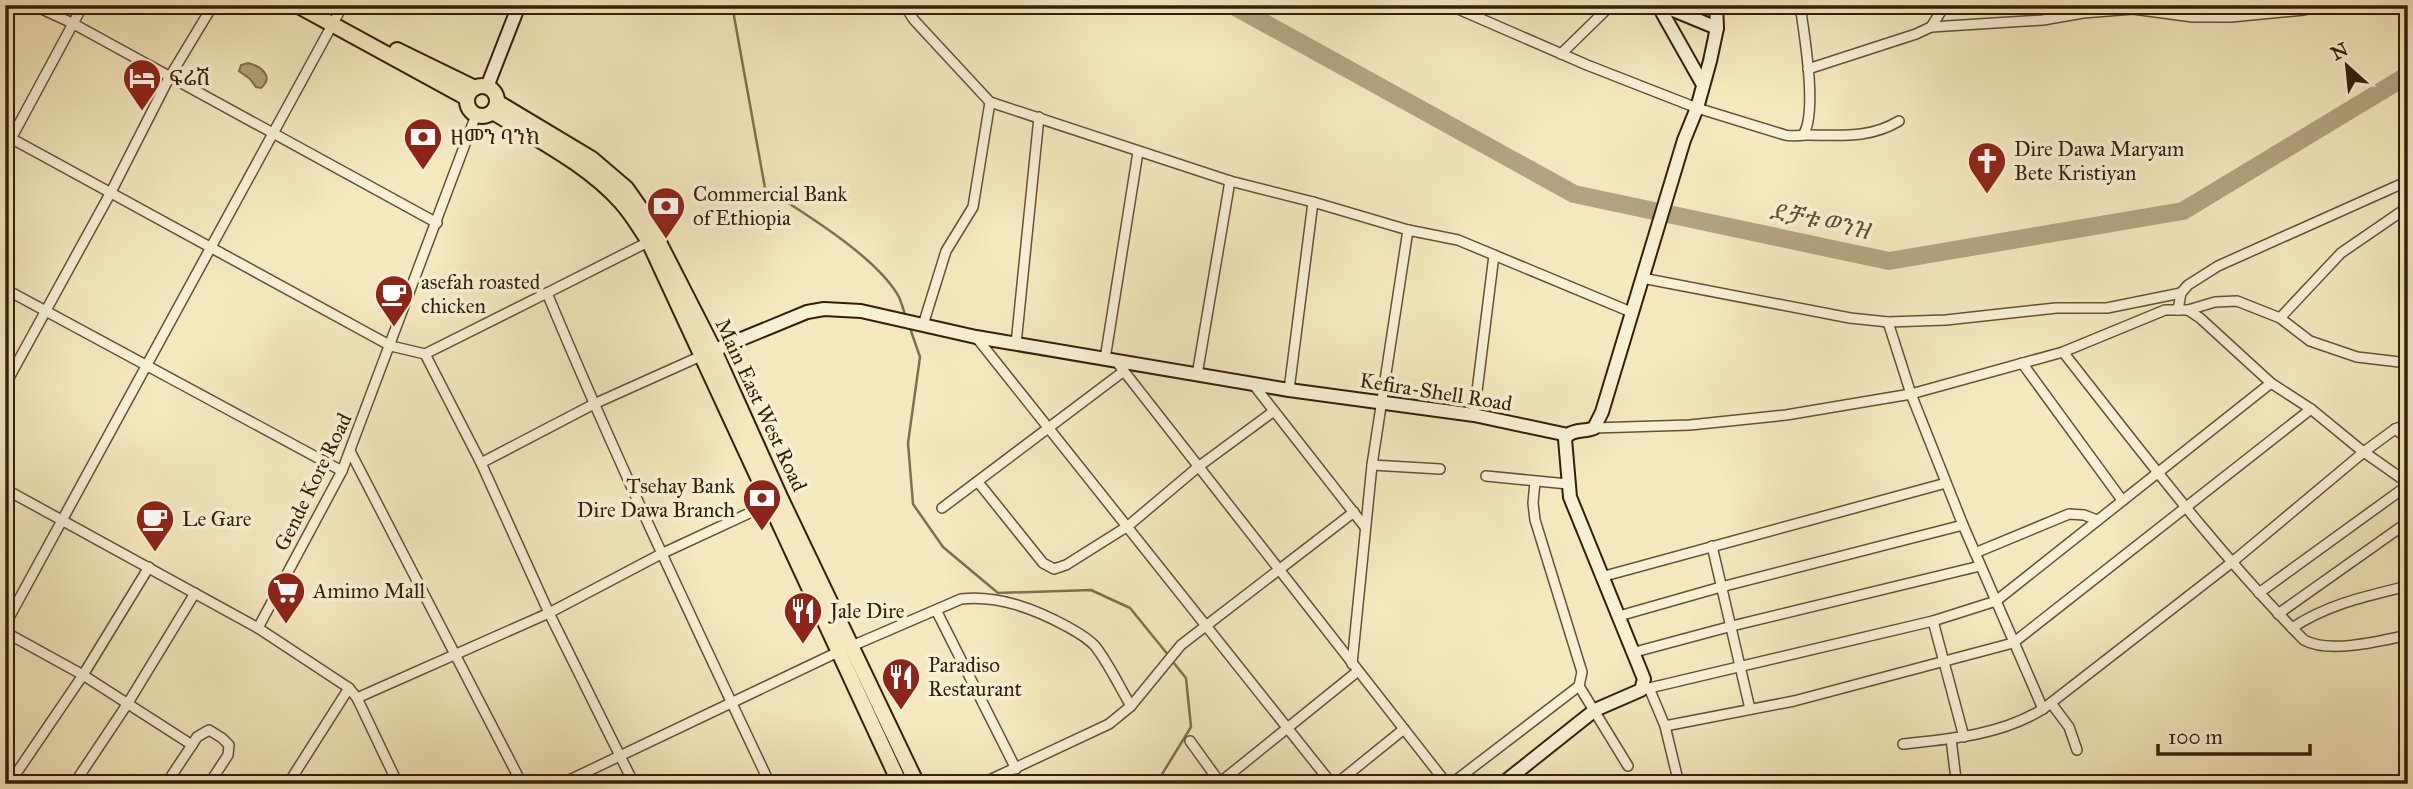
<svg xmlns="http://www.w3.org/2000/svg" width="2413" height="789" font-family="'IM FELL Great Primer','Noto Serif Ethiopic',serif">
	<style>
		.water { fill: #b3a380; stroke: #816e50; stroke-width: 2 }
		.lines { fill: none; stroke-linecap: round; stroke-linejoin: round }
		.stream { stroke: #816e50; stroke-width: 2.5 }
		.river { stroke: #b3a380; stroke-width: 18 }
		.street-casing { stroke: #665036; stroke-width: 12 }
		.secondary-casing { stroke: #361e09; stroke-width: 16 }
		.primary-casing { stroke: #361e09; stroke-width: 18 }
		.street { stroke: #f8f0d5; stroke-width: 9 }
		.secondary { stroke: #f8f0d5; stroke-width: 12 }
		.primary { stroke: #f4e8be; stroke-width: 14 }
		.labels { text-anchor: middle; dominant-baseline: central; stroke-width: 7; stroke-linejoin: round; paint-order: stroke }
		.poi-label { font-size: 21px; fill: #361e09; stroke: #f8f0d5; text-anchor: start }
		.street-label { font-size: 21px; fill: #361e09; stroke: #f8f0d5 }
		.water-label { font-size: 23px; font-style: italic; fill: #624d33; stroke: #f8f0d5 }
	</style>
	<rect width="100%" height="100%" fill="#f4e8be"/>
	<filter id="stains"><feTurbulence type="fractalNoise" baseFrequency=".00286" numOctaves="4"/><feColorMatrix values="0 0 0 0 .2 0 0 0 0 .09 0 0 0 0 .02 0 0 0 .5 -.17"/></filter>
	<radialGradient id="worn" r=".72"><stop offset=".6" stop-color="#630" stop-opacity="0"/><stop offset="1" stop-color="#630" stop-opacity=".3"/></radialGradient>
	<path class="water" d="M248 63C260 66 275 76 261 88L256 87 250 79 239 71 241 65Z"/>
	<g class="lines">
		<g class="stream">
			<path d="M732 5 765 188C804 213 877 257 899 297 902 304 904 311 906 318"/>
			<path d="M910 328 920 357 908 443 913 504 943 547 998 593 1091 590 1130 608 1169 656"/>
			<path d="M1156 784 1191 727 1186 678 1173 662"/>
		</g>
		<path class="river" d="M1232 5 1574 194 1889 261 2183 211 2408 75"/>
		<g class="street-casing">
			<g id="street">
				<path d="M33 5 72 23 437 223"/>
				<path d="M910 5V14L914 20 990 102 1230 181 1313 202 1408 230 1458 240 1631 312"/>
				<path d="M1449 5 1587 65 1697 108 1785 135C1793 137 1799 135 1807 135 1840 135 1869 139 1899 121"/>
				<path d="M1800 5C1804 33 1818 113 1803 135"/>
				<path d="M1931 27 2043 20 2083 13 2133 9 2193 17H2231L2304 10 2325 5"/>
				<path d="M1561 54 1611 5"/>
				<path d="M1808 69 1916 34 1931 27 1945 5"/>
				<path d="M5 135 391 346 425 354 481 463 549 613 634 784"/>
				<path d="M5 150 83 5"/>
				<path d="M652 240 547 293C616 459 693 621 770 784"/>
				<path d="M1642 278 1850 318 1888 322 1946 320 2056 308H2107L2181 293"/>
				<path d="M5 289 342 471"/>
				<path d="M2178 310 2181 293 2188 285 2218 266 2408 181"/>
				<path d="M2188 310 2215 302 2237 301 2280 318 2310 341 2357 357 2408 363"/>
				<path d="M2280 318 2341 253 2408 207"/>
				<path d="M1888 322 1911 394 1963 525 2043 709"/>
				<path d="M923 325 946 251 973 207 990 102"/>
				<path d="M976 337 1332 784"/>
				<path d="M1016 344 1039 117"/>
				<path d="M2063 352C2141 451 2216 551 2304 640 2329 654 2381 641 2408 635"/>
				<path d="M425 354 547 293"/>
				<path d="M1105 359 1138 152"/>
				<path d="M1116 361 1447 784"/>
				<path d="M2022 363 2122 500"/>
				<path d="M1197 375 1230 181"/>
				<path d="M1253 384 1365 527"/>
				<path d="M5 385 111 192 169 78 213 5"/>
				<path d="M1289 390 1313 202"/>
				<path d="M1474 415 1494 255"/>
				<path d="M1594 428 1690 425 1786 415 1911 394 2063 352 2165 310H2188L2200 318 2271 383 2311 409 2361 450 2408 483"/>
				<path d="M2395 429 2408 439"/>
				<path d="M350 451 522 784"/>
				<path d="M481 463 594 404 701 356"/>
				<path d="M1372 465 1440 469"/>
				<path d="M1486 476 1568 484"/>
				<path d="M978 482 1043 563 1054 569 1066 565 1128 526 1198 467 1274 411"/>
				<path d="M5 489 258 628 349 688 357 698 398 784"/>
				<path d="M942 508 1124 371"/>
				<path d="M1712 546 1750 709"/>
				<path d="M1975 553 2069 514 2084 515 2097 520"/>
				<path d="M1601 577 1946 483"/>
				<path d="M2259 593 2408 485"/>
				<path d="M936 610 1016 769"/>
				<path d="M2278 614 2408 522"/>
				<path d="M1619 616 1721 587 1963 525"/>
				<path d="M1933 621 1964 737"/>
				<path d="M5 625 343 5"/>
				<path d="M258 628 342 471 476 115"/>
				<path d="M2292 628C2328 604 2367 596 2408 586"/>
				<path d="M5 632 83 675 192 745 197 737 209 730 222 738 229 745 228 755 209 784"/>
				<path d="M1635 652 1732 626 1980 566"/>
				<path d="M1352 664 1372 465 1408 230"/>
				<path d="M1579 686 1628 766"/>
				<path d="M1649 688 1665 726 1679 784"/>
				<path d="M1641 690 1933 621 1996 601 2271 383"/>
				<path d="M357 698 549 613 661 554 773 502"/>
				<path d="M2051 703 2069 727 2077 750"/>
				<path d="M1665 726 1794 701 2013 643 2311 409"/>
				<path d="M1190 741 1221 784"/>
				<path d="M1903 744C1951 739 2001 735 2043 709L2231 563 2365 451 2395 429 2408 424"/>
				<path d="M9 784 83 675 149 567"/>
				<path d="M74 784 128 703 195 593"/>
				<path d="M166 784 192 745"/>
				<path d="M288 784 349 688"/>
				<path d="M561 784 838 652 961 599C999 595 1035 609 1068 627 1077 632 1088 638 1095 646 1109 664 1119 686 1131 706"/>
				<path d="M981 784 1109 724 1131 706 1181 645 1354 512"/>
				<path d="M1218 784 1358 671"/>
				<path d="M1336 784 1404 729"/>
				<path d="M1451 784 1579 686 1582 672 1535 520 1533 503 1535 482"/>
				<path d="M1951 784 1956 779 1951 739"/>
			</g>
		</g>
		<g class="secondary-casing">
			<g id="secondary">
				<path d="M1658 5 1702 83"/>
				<path d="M1661 5 1717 28"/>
				<path d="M487 87 519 5"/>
				<path d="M705 354 807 312 824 309 861 311 976 337 1289 390 1474 415 1568 435C1576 429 1585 432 1594 428L1602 412 1684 140 1697 108 1710 61 1717 28 1716 5"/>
				<path d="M1502 784 1595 710 1641 690 1644 679 1570 497 1565 439 1568 435"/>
			</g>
		</g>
		<g class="primary-casing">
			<g id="primary">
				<path d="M297 5 467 98"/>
				<path d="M397 50 475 88"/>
				<circle cx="482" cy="101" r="15"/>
				<path d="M497 102 592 159 626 188 645 215 714 350 781 499 917 784"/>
				<path d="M493 112C536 139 587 164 621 202 632 214 640 228 649 242L900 784"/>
			</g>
		</g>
		<use href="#street" class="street"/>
		<use href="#secondary" class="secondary"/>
		<use href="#primary" class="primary"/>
	</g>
	<defs>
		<g id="hotel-pin" transform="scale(2.0125)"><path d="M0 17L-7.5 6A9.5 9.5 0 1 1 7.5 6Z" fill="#8f2418" stroke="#f8f0d5"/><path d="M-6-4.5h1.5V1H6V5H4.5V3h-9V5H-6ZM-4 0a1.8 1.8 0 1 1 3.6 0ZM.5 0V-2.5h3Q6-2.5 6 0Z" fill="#fff"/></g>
		<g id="bank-pin" transform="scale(2.0125)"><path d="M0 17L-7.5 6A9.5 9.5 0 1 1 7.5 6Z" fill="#8f2418" stroke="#f8f0d5"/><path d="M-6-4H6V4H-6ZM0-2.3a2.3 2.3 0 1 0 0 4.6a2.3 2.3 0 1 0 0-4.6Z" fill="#fff"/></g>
		<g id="church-pin" transform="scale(2.0125)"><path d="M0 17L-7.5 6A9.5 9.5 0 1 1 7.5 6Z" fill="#8f2418" stroke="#f8f0d5"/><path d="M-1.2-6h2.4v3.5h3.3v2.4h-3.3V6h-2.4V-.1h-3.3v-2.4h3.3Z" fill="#fff"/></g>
		<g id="cafe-pin" transform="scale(2.0125)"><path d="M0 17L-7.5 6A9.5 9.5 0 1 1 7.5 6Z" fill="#8f2418" stroke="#f8f0d5"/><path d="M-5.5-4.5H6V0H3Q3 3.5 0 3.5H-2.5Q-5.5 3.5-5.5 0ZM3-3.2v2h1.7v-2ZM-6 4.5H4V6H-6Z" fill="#fff"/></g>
		<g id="supermarket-pin" transform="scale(2.0125)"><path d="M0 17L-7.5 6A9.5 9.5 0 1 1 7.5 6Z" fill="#8f2418" stroke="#f8f0d5"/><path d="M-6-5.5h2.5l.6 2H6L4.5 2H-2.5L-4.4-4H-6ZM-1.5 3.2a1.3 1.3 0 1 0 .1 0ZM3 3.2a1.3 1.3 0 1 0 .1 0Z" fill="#fff"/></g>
		<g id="restaurant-pin" transform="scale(2.0125)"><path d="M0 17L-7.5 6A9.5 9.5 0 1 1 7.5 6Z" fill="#8f2418" stroke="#f8f0d5"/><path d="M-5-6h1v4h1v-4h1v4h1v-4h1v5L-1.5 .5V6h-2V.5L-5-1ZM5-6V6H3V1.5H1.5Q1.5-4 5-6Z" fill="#fff"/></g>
	</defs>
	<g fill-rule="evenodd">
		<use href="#hotel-pin" x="142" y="78"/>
		<use href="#bank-pin" x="423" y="137"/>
		<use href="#church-pin" x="1987" y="161"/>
		<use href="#bank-pin" x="666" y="206"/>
		<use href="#cafe-pin" x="394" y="294"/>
		<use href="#bank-pin" x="762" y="498"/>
		<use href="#cafe-pin" x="155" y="519"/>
		<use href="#supermarket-pin" x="286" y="591"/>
		<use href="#restaurant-pin" x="803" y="611"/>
		<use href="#restaurant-pin" x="901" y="677"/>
	</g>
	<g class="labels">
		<g class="poi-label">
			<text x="169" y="78">ፍሬሽ</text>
			<text x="450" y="137">ዘመን ባንክ</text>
			<text x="2014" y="149">Dire Dawa Maryam<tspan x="2014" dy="24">Bete Kristiyan</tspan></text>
			<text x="693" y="194">Commercial Bank<tspan x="693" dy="24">of Ethiopia</tspan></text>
			<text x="421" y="282">asefah roasted<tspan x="421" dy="24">chicken</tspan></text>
			<text x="735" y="486" text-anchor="end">Tsehay Bank<tspan x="735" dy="24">Dire Dawa Branch</tspan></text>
			<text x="182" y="519">Le Gare</text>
			<text x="313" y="591">Amimo Mall</text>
			<text x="830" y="611">Jale Dire</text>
			<text x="928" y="665">Paradiso<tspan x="928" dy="24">Restaurant</tspan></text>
		</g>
		<g class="street-label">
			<text transform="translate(1436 392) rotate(9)">Kefira-Shell Road</text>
			<text transform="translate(761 405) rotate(65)">Main East West Road</text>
			<text transform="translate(313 482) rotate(-64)">Gende Kore Road</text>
		</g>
		<g class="water-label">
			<text transform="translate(1820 221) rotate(12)">ደቻቱ ወንዝ</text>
		</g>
	</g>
	<rect width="2413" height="789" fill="none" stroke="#f4e8be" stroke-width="28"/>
	<rect x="7" y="7" width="2399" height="775" fill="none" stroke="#361e09" stroke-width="3.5"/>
	<rect x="14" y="14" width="2385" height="761" fill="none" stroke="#361e09" stroke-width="2"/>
	<g transform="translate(2347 66) rotate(333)" stroke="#f8f0d5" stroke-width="5" paint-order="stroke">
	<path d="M0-5L12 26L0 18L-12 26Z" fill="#361e09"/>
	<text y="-10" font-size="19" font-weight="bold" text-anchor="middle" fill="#361e09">N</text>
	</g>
	<path d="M2158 744v10h152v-10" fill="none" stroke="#361e09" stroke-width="3.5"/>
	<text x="2168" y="744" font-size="21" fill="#361e09" stroke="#f8f0d5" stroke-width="5" paint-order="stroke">100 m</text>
	<rect width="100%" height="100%" filter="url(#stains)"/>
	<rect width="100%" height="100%" fill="url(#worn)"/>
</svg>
